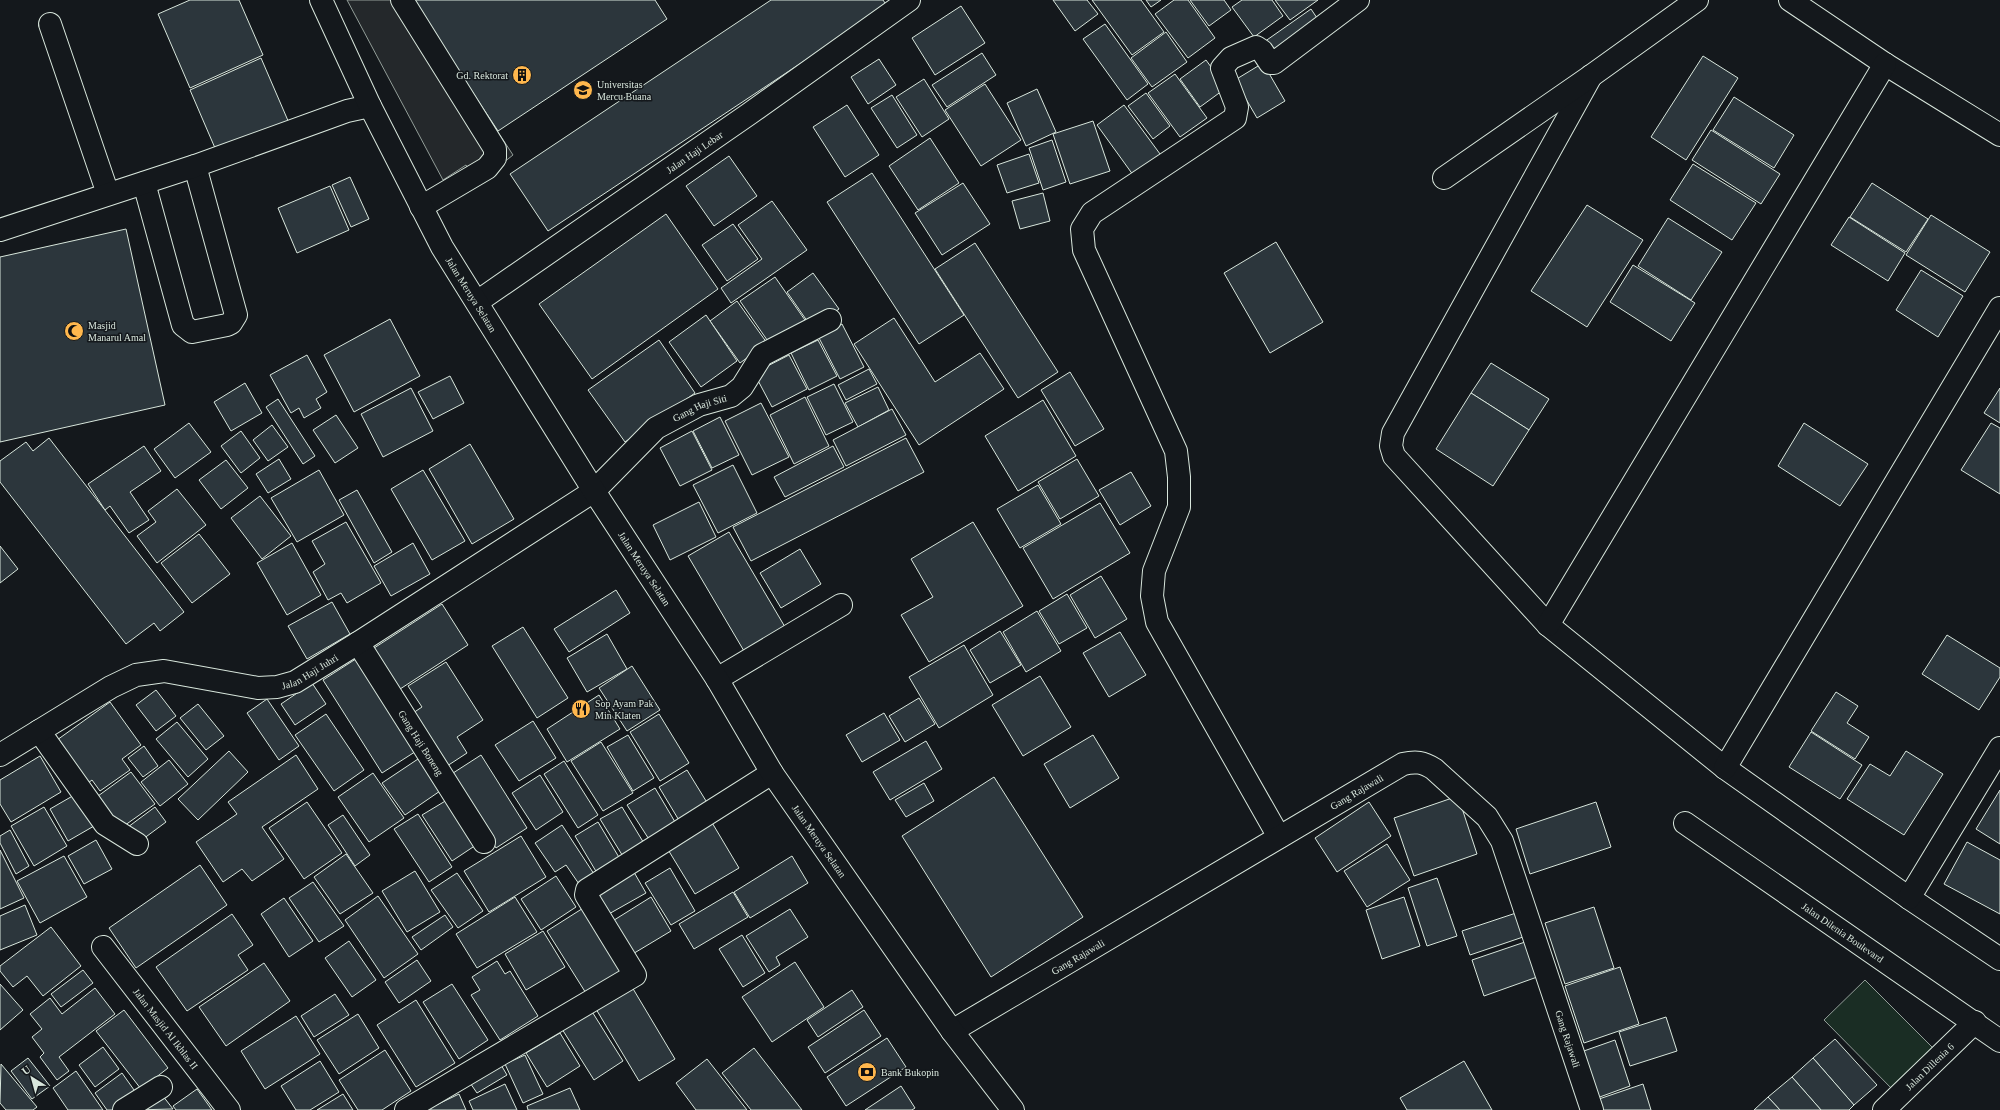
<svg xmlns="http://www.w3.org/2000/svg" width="2000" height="1110" font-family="'Times New Roman',serif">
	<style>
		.green { fill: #1a2d24; stroke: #939e99 }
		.parking { fill: #24282b; stroke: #939e99 }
		.building { fill: #2c363c; stroke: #d8e6dc }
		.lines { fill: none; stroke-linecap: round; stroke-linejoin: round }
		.minor-casing { stroke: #d8e6dc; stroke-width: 24 }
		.major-casing { stroke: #d8e6dc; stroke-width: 24 }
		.minor { stroke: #14181c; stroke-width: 22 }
		.major { stroke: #14181c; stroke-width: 22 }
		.labels { text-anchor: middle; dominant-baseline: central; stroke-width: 3; stroke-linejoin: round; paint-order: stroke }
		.poi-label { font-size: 10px; fill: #d8e6dc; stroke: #14181c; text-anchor: start }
		.street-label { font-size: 10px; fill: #d8e6dc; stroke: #14181c }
	</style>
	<rect width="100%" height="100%" fill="#14181c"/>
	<path class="green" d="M1865 980 1937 1052 1895 1092 1824 1020Z"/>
	<path class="parking" d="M347 0H412L513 155 478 183 466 165 443 180Z"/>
	<g class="building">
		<path d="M190 0H239L263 55 190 88 158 14Z"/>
		<path d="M412 0H655L667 19 498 131Z"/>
		<path d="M771 0H883L887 6 548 231 510 174Z"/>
		<path d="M1053 0H1087L1098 14 1075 31Z"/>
		<path d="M1092 0H1141L1164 32 1132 55Z"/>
		<path d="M1146 0H1161L1151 7Z"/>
		<path d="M1174 0H1188L1215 38 1188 58 1155 14Z"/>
		<path d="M1190 0H1224L1231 10 1209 26Z"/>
		<path d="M1242 0H1272L1283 16 1254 37 1232 7Z"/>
		<path d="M1275 0H1318L1290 20Z"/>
		<path d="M961 6 985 43 935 75 912 38Z"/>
		<path d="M1311 9 1319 21 1273 55 1264 42Z"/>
		<path d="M1105 24 1148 84 1127 100 1083 39Z"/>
		<path d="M1166 32 1187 62 1152 87 1131 58Z"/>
		<path d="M982 53 996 75 947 107 932 85Z"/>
		<path d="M1703 56 1738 78 1686 160 1651 137Z"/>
		<path d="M261 58 289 123 218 155 190 90Z"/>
		<path d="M879 59 896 85 868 104 851 77Z"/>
		<path d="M1206 60 1226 88 1200 107 1180 79Z"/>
		<path d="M1263 63 1285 101 1257 118 1235 80Z"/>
		<path d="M1175 74 1207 118 1180 137 1148 93Z"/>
		<path d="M924 79 949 119 922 137 896 97Z"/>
		<path d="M985 84 1021 140 981 166 945 110Z"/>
		<path d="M1037 89 1056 132 1026 146 1007 103Z"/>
		<path d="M1146 93 1170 126 1153 139 1128 106Z"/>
		<path d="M892 95 917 135 897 148 871 108Z"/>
		<path d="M1734 97 1794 135 1774 168 1713 130Z"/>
		<path d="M847 105 879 155 845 177 813 127Z"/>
		<path d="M1124 105 1163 158 1136 179 1097 125Z"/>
		<path d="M1093 121 1110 171 1070 184 1053 134Z"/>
		<path d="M1711 130 1780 174 1761 204 1692 160Z"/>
		<path d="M930 138 959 183 918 210 889 166Z"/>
		<path d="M1052 140 1066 182 1043 190 1029 148Z"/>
		<path d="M1029 154 1039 183 1007 193 997 165Z"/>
		<path d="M729 156 757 196 714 226 686 186Z"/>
		<path d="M1693 164 1756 203 1732 240 1670 200Z"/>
		<path d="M872 173 964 315 919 344 827 202Z"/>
		<path d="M350 177 369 219 351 227 332 185Z"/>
		<path d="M963 183 990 224 942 255 915 213Z"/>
		<path d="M1872 183 1928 219 1906 252 1850 217Z"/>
		<path d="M330 186 349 230 297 253 278 208Z"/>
		<path d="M1043 193 1050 221 1020 229 1012 201Z"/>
		<path d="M772 201 807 250 731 303 721 288 762 259 738 225Z"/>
		<path d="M1587 205 1643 240 1587 327 1531 291Z"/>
		<path d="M666 214 718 289 592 379 539 304Z"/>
		<path d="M1931 215 1990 252 1965 292 1906 255Z"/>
		<path d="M1849 217 1905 253 1888 281 1831 245Z"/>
		<path d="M1668 218 1722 252 1691 300 1638 266Z"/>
		<path d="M733 224 758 259 727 281 702 245Z"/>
		<path d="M126 229 165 405 0 442V257Z"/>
		<path d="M1276 242 1323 322 1270 353 1224 273Z"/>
		<path d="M975 243 1058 372 1018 398 935 269Z"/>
		<path d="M1633 265 1695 303 1671 341 1610 302Z"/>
		<path d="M1921 270 1963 296 1938 337 1896 310Z"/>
		<path d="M813 273 839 309 812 328 787 292Z"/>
		<path d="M775 277 807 323 772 347 740 301Z"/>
		<path d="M737 301 767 343 740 363 710 321Z"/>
		<path d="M706 315 737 361 701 387 669 342Z"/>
		<path d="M894 318 935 382 980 353 1004 389 919 445 854 344Z"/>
		<path d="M390 319 420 376 354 412 324 355Z"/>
		<path d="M842 324 864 367 840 379 818 336Z"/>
		<path d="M659 340 695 393 625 442 588 390Z"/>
		<path d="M818 340 837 376 809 390 791 353Z"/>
		<path d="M307 355 327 392 316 399 321 408 304 418 299 408 291 413 270 375Z"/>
		<path d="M789 355 807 389 772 407 754 373Z"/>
		<path d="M1491 363 1549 399 1529 430 1471 393Z"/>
		<path d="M869 369 877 384 846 400 838 385Z"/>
		<path d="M1070 372 1104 429 1075 446 1041 390Z"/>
		<path d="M450 376 464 403 433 419 418 392Z"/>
		<path d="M245 383 262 413 231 431 214 402Z"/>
		<path d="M834 384 853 422 826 435 807 397Z"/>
		<path d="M878 387 889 410 858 427 845 403Z"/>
		<path d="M411 388 433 431 383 457 361 414Z"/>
		<path d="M2000 388V423L1984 413Z"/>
		<path d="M1471 393 1529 430 1493 486 1436 449Z"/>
		<path d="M805 397 829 446 794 464 770 415Z"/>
		<path d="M278 399 315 456 303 464 266 407Z"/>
		<path d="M1043 400 1076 456 1018 491 985 436Z"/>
		<path d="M761 403 789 457 752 475 725 421Z"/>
		<path d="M892 409 906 435 846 466 833 440Z"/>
		<path d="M336 415 358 448 335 463 313 430Z"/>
		<path d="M720 417 739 455 712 468 693 431Z"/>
		<path d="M189 423 211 452 175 478 154 449Z"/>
		<path d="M1804 423 1868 464 1840 506 1778 466Z"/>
		<path d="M1991 423 2000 428V494L1961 470Z"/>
		<path d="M272 425 288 447 268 461 253 440Z"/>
		<path d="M241 431 260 458 241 473 221 446Z"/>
		<path d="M692 431 712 470 680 486 660 448Z"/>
		<path d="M49 438 184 612 160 631 154 623 126 644 0 482V461L26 442 33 451Z"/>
		<path d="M906 438 924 472 751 561 733 527Z"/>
		<path d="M470 444 514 519 472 544 429 469Z"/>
		<path d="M144 446 161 471 130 492 149 520 129 533 110 506 105 510 88 484Z"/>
		<path d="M833 446 844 467 785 497 774 477Z"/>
		<path d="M279 459 291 479 268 493 256 474Z"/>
		<path d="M1077 459 1099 496 1060 519 1038 482Z"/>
		<path d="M226 460 248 488 221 509 199 480Z"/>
		<path d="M733 465 757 513 718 533 693 485Z"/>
		<path d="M319 470 344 515 297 542 271 498Z"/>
		<path d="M423 470 465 541 432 560 391 489Z"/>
		<path d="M1131 472 1151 506 1120 525 1099 490Z"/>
		<path d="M1038 485 1061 524 1020 548 997 509Z"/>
		<path d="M177 489 206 525 157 563 137 536 156 522 148 511Z"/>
		<path d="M357 490 392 552 374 563 339 500Z"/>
		<path d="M260 496 291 536 262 559 231 518Z"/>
		<path d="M699 502 716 537 670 560 653 525Z"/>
		<path d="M1100 503 1130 553 1053 599 1023 548Z"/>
		<path d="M346 522 381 583 347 603 341 593 328 600 313 572 325 564 312 541Z"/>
		<path d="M973 522 1023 606 929 662 901 615 933 597 911 559Z"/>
		<path d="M729 532 785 627 744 651 688 556Z"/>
		<path d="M199 534 230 574 192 603 161 563Z"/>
		<path d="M292 543 321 595 287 615 257 563Z"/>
		<path d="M413 543 430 574 391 596 374 566Z"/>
		<path d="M0 546 18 569 0 583Z"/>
		<path d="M800 549 821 584 781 608 760 573Z"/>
		<path d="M1101 576 1127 619 1095 638 1070 595Z"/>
		<path d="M616 590 630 613 569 652 554 629Z"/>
		<path d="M1067 594 1087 628 1059 644 1039 611Z"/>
		<path d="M332 602 350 634 307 659 288 626Z"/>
		<path d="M442 604 468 645 397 691 371 650Z"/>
		<path d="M1037 611 1061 651 1026 672 1003 632Z"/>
		<path d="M523 627 568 698 537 718 492 646Z"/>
		<path d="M1000 631 1021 665 990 683 970 650Z"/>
		<path d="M1120 632 1146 675 1109 697 1083 653Z"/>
		<path d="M607 634 627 669 587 692 567 658Z"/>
		<path d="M1947 635 2000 668V677L1979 710 1922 674Z"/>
		<path d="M964 645 993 695 939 728 909 677Z"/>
		<path d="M362 655 421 748 382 773 323 680Z"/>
		<path d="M446 662 483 720 457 737 467 753 444 768 410 715 422 707 408 686Z"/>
		<path d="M632 666 660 710 627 731 599 688Z"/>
		<path d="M1040 676 1071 727 1023 756 992 705Z"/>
		<path d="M312 683 326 704 295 725 281 704Z"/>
		<path d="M156 690 176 716 156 731 136 705Z"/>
		<path d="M1836 692 1858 706 1847 723 1869 737 1855 759 1811 731Z"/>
		<path d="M599 695 620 729 567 762 547 729Z"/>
		<path d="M919 698 935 724 905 742 889 716Z"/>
		<path d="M267 699 299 746 279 760 247 713Z"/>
		<path d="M110 702 141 745 122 759 130 770 100 791 92 780 88 783 57 740Z"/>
		<path d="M198 704 224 736 206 750 180 718Z"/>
		<path d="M884 713 900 740 862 762 846 735Z"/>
		<path d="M326 714 364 770 334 791 295 735Z"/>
		<path d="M659 714 689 763 660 781 630 732Z"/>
		<path d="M533 721 556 758 519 781 495 745Z"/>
		<path d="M177 722 208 759 188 777 156 739Z"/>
		<path d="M1811 732 1862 765 1840 799 1789 767Z"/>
		<path d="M628 735 654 778 633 791 607 747Z"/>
		<path d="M1093 735 1119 778 1070 808 1044 764Z"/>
		<path d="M926 741 942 769 890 800 873 772Z"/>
		<path d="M601 742 633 793 603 811 571 761Z"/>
		<path d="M144 746 158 766 143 777 128 758Z"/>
		<path d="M229 751 248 772 198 820 178 799Z"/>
		<path d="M1906 751 1943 774 1904 835 1847 799 1870 764 1890 776Z"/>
		<path d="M296 755 318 789 262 827 284 859 252 881 242 869 223 882 196 842 237 814 228 802Z"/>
		<path d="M481 755 527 828 496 848 450 775Z"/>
		<path d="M40 756 61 792 11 822 0 804V780Z"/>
		<path d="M421 757 443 789 405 815 382 783Z"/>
		<path d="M169 760 188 784 160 806 141 782Z"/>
		<path d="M564 761 598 815 578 828 544 774Z"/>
		<path d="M687 770 711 809 683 827 659 787Z"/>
		<path d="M131 772 155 804 121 828 98 796Z"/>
		<path d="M373 773 404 818 369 842 338 797Z"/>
		<path d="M540 775 563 812 536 830 512 793Z"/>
		<path d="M994 777 1083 917 991 977 902 836Z"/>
		<path d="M924 783 934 801 906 817 895 800Z"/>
		<path d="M655 788 678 827 652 844 627 805Z"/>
		<path d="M2000 790V844L1976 829Z"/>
		<path d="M76 794 94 826 68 841 50 809Z"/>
		<path d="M1458 796 1477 854 1414 876 1394 818Z"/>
		<path d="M447 800 476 845 452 861 422 815Z"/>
		<path d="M307 802 342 853 304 879 269 828Z"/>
		<path d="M1369 802 1391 836 1337 872 1315 838Z"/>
		<path d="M1596 802 1611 847 1530 874 1516 829Z"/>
		<path d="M44 807 67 846 34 866 11 826Z"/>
		<path d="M155 807 166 822 139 842 128 827Z"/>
		<path d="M622 807 645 845 624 858 600 819Z"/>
		<path d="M418 814 452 867 429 882 394 829Z"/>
		<path d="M343 815 370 855 355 866 328 825Z"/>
		<path d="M711 821 739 868 695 894 667 848Z"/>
		<path d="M598 822 620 859 597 873 575 836Z"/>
		<path d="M562 825 594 874 579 884 566 865 555 872 535 843Z"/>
		<path d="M10 830 29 866 16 874 0 843V836Z"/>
		<path d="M521 836 546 877 489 912 464 871Z"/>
		<path d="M96 840 112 869 84 884 68 856Z"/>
		<path d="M1967 842 2000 860V914L1944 884Z"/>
		<path d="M1387 844 1410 880 1367 907 1344 871Z"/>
		<path d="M0 850 24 898 0 909Z"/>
		<path d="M346 854 373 893 340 914 314 877Z"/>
		<path d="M64 856 87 897 40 923 17 881Z"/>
		<path d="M792 856 808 883 750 918 734 892Z"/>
		<path d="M200 865 227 905 136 968 109 928Z"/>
		<path d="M631 867 646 893 607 915 592 890Z"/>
		<path d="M670 868 695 911 671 925 645 883Z"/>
		<path d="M415 871 440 912 407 932 382 891Z"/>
		<path d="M457 873 483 911 458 928 431 890Z"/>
		<path d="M556 876 576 907 541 930 521 899Z"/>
		<path d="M1437 878 1457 936 1427 946 1408 888Z"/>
		<path d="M313 882 344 926 319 942 289 898Z"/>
		<path d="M733 892 748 917 694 949 679 924Z"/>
		<path d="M378 896 418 954 384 978 345 920Z"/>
		<path d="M515 897 537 932 477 968 456 934Z"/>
		<path d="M651 897 671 931 631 955 611 922Z"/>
		<path d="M1404 897 1420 946 1382 959 1366 910Z"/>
		<path d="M284 898 313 941 289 957 261 914Z"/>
		<path d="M25 905 37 935 0 950V916Z"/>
		<path d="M588 905 630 972 589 998 547 931Z"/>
		<path d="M1594 907 1614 968 1565 984 1545 923Z"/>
		<path d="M790 909 808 937 776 957 780 965 769 972 746 936Z"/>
		<path d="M1519 912 1526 936 1470 955 1462 931Z"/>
		<path d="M232 914 253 945 238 955 248 970 187 1011 156 967Z"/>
		<path d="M445 915 453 927 421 950 412 937Z"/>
		<path d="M51 927 81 966 43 996 27 976 13 987 0 971V966Z"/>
		<path d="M543 931 565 967 526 990 505 954Z"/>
		<path d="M742 935 765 973 743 987 719 949Z"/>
		<path d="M349 941 376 980 352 997 325 958Z"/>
		<path d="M1528 941 1540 976 1484 996 1472 960Z"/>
		<path d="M417 960 431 981 399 1003 385 982Z"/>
		<path d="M497 961 505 974 510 971 538 1016 500 1040 471 995 480 990 472 977Z"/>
		<path d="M795 962 824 1007 772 1042 742 997Z"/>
		<path d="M264 963 290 1001 226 1046 199 1007Z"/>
		<path d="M1620 967 1639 1024 1584 1043 1565 986Z"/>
		<path d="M83 970 93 983 61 1007 51 994Z"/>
		<path d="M629 982 675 1059 639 1081 593 1004Z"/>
		<path d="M0 984 23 1010 0 1030Z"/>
		<path d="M452 984 488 1040 459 1059 423 1002Z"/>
		<path d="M95 988 115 1014 59 1057 69 1071 57 1080 40 1057 44 1053 32 1037 42 1029 30 1014 50 998 62 1014Z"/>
		<path d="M852 990 863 1007 818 1037 807 1020Z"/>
		<path d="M335 994 349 1015 314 1037 301 1016Z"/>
		<path d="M416 1000 455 1063 416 1087 377 1025Z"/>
		<path d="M124 1010 168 1068 141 1089 96 1031Z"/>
		<path d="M591 1010 623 1061 594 1080 562 1029Z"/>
		<path d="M864 1010 881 1036 825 1073 808 1047Z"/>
		<path d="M358 1014 379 1048 339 1074 317 1040Z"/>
		<path d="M296 1016 320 1054 265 1089 241 1051Z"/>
		<path d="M1666 1017 1677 1051 1630 1066 1619 1032Z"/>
		<path d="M560 1033 580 1066 547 1087 526 1053Z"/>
		<path d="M887 1038 906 1067 846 1106 827 1077Z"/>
		<path d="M1835 1039 1877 1085 1854 1105 1813 1058Z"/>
		<path d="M1615 1040 1630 1086 1597 1098 1581 1052Z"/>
		<path d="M103 1047 119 1069 95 1087 79 1065Z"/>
		<path d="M754 1048 802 1110H751L722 1073Z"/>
		<path d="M385 1050 411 1091 382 1110H358L339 1080Z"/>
		<path d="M525 1055 543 1094 523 1103 505 1064Z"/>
		<path d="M28 1058 50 1086 32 1099 11 1071Z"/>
		<path d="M497 1058 507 1075 477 1093 466 1077Z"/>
		<path d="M1813 1058 1854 1105 1849 1110H1821L1792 1077Z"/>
		<path d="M707 1059 747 1110H696L676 1083Z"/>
		<path d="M320 1061 339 1092 310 1110H296L281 1086Z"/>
		<path d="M1464 1061 1492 1110H1407L1400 1098Z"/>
		<path d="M1 1064 37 1107 33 1110H6L0 1103Z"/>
		<path d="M76 1071 103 1110H68L53 1088Z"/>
		<path d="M122 1073 139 1097 121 1110H107L95 1093Z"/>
		<path d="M1792 1077 1821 1110H1780L1768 1097Z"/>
		<path d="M505 1084 517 1110H473L469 1101Z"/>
		<path d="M1643 1084 1651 1110H1602L1599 1099Z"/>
		<path d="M901 1086 915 1108 912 1110H865Z"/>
		<path d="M570 1088 580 1110H528L527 1106Z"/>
		<path d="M197 1089 212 1110H176L173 1106Z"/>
		<path d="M159 1091 173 1109 133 1110Z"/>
		<path d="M343 1094 353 1110H317Z"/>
		<path d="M459 1094 466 1110H431L430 1108Z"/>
		<path d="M1768 1097 1780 1110H1754Z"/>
	</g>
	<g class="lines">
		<g class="minor-casing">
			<g id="minor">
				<path d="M402 0 495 149V158L487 168 421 207"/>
				<path d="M1790 0 1885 64 2000 135"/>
				<path d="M50 24 108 194"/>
				<path d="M1591 76 1393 433 1391 446 1394 456 1548 625 1725 768 1909 898 2000 959"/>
				<path d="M1444 178 1591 76 1697 0"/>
				<path d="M144 183 183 325 192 332 227 325 231 323 236 315 195 166"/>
				<path d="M0 230 195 166 347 111 370 106"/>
				<path id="s1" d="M477 302 749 114 909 0"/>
				<path d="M1548 625 1885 64"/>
				<path id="s2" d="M358 643 484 842"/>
				<path d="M717 679 841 605"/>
				<path d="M39 731 105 824 137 844"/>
				<path id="s3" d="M0 755 111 687 136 675 164 671 258 688 277 687 295 682 358 643 594 491 656 428 699 405 731 396 742 387 762 355 830 320"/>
				<path d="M1725 768 2000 308"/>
				<path id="s4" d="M1685 823 2000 1041"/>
				<path d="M1279 837 1157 622 1152 596 1154 571 1179 507V477L1176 451 1084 250 1082 229 1092 213 1235 118 1237 107 1222 68 1231 58 1256 47 1262 51 1270 63H1274L1358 0"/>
				<path d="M1909 898 2000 748"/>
				<path id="s5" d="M103 947 229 1110"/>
				<path id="s6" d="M952 1031 1403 764C1416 761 1423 762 1434 769L1487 817 1502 841 1592 1110"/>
				<path d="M124 1110 161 1087"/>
				<path d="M406 1110 635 975 586 895 587 890 772 773"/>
				<path id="s7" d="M1884 1110 1975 1022"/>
			</g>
		</g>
		<g class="major-casing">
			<g id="major">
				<path id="s8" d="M321 0 370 106 442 247 594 491 717 679 772 773 952 1031 1013 1110"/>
			</g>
		</g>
		<use href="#minor" class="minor"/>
		<use href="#major" class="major"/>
	</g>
	<defs>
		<g id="building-disc" transform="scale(1)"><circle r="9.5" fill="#ffb74d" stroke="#14181c"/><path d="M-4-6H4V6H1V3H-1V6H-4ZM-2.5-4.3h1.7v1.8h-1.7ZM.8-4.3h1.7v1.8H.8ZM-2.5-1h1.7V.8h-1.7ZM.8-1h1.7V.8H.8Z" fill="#111"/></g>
		<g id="university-disc" transform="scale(1)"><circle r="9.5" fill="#ffb74d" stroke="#14181c"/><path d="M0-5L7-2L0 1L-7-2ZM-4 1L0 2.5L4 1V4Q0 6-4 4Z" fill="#111"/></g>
		<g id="mosque-disc" transform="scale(1)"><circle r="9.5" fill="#ffb74d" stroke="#14181c"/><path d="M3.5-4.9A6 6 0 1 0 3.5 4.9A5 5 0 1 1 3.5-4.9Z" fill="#111"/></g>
		<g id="restaurant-disc" transform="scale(1)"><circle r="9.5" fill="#ffb74d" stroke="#14181c"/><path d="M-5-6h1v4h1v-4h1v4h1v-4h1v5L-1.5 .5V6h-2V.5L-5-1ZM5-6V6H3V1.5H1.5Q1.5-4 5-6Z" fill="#111"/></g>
		<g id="bank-disc" transform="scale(1)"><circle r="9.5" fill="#ffb74d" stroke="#14181c"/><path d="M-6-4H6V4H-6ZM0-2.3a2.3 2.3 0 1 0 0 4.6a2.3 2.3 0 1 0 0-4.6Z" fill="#111"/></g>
	</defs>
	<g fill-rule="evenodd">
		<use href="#building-disc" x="522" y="75"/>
		<use href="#university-disc" x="583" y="90"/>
		<use href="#mosque-disc" x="74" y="331"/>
		<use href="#restaurant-disc" x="581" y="709"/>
		<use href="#bank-disc" x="867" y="1072"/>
	</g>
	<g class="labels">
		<g class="poi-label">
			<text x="508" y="75" text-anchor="end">Gd. Rektorat</text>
			<text x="597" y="84">Universitas<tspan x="597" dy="12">Mercu Buana</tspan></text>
			<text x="88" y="325">Masjid<tspan x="88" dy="12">Manarul Amal</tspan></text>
			<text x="595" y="703">Sop Ayam Pak<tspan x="595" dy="12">Min Klaten</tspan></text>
			<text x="881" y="1072">Bank Bukopin</text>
		</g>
		<g class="street-label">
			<text stroke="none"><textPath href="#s1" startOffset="264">Jalan Haji Lebar</textPath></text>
			<text stroke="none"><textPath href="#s8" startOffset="331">Jalan Meruya Selatan</textPath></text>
			<text stroke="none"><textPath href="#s3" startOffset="811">Gang Haji Siti</textPath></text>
			<text stroke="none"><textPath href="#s8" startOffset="655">Jalan Meruya Selatan</textPath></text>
			<text stroke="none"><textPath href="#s3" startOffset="337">Jalan Haji Juhri</textPath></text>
			<text stroke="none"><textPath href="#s2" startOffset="118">Gang Haji Boneng</textPath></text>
			<text stroke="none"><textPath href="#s6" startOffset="470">Gang Rajawali</textPath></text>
			<text stroke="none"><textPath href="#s8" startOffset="979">Jalan Meruya Selatan</textPath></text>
			<text stroke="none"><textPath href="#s4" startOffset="192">Jalan Dilenia Boulevard</textPath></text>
			<text stroke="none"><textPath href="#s6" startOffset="146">Gang Rajawali</textPath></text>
			<text stroke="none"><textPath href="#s5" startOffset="103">Jalan Masjid Al Ikhlas II</textPath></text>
			<text stroke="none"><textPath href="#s6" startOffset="865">Gang Rajawali</textPath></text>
			<text stroke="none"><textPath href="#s7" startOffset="63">Jalan Dillenia 6</textPath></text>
		</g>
	</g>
	<g transform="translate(32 1078) rotate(323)" stroke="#14181c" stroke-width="3" paint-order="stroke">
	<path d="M0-3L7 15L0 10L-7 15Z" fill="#d8e6dc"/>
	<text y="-6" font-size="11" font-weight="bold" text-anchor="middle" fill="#d8e6dc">U</text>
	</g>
</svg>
